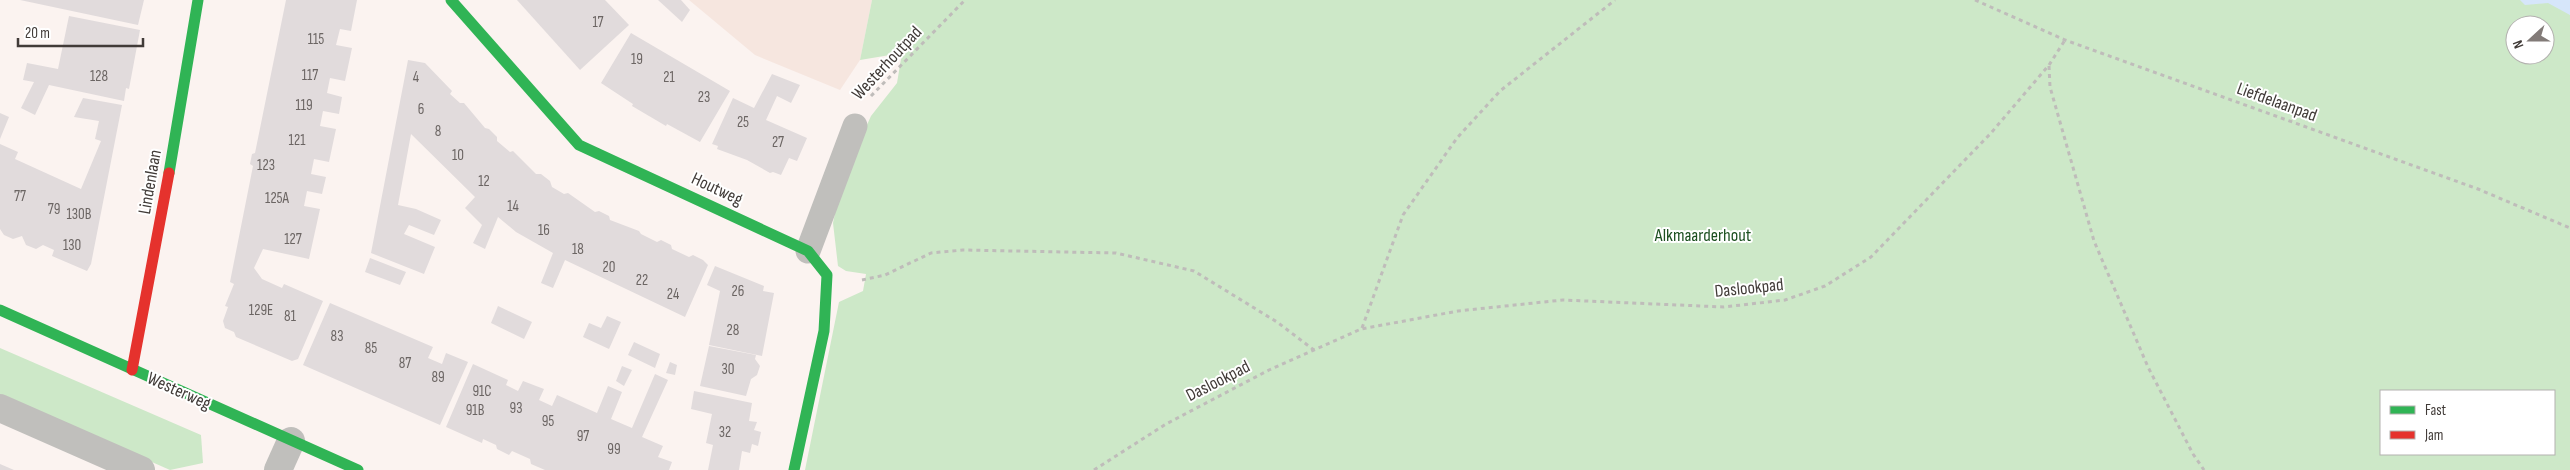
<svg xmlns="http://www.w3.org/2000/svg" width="2570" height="470" font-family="'Sofia Sans Condensed',sans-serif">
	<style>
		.built { fill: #f6e6df }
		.green { fill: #cde8c8; fill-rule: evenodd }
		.water { fill: #d6e6fa }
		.building { fill: #e1dbdc }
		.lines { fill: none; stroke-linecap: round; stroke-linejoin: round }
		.path { stroke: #bfbcba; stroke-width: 3; stroke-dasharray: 4 4; stroke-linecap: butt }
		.lane { stroke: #c0bfbc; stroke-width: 25 }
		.street { stroke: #c0bfbc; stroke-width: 28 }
		.fast { stroke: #30b455; stroke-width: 11 }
		.jam { stroke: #e5322d; stroke-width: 11 }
		.labels { text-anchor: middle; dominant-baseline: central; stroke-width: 4; stroke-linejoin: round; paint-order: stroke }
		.number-label { font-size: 15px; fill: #6b6563 }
		.street-label { font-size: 18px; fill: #413b38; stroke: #fff }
		.park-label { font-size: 18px; fill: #1c5020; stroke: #fff }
	</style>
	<rect width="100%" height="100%" fill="#fbf3f0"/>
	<path class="built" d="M689 0H872L860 60 840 90 755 55Z"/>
	<g class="green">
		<path d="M872 0H2570V470H805L839 302 863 291 866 274 846 271 838 266 833 223 842 180 871 116 897 83 902 53 860 60ZM2515 25H2545V55H2515ZM2381 391H2554V454H2381Z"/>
		<path d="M0 348 201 435 203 463 170 470 0 395Z"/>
	</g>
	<path class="water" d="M2520 0H2570V15L2548 3 2525 5Z"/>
	<g class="building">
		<path d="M20 0H144L138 25Z"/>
		<path d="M286 0H357L351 31 340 29 336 45 352 48 345 81 330 78 327 93 342 97 339 114 323 111 320 126 336 129 329 162 314 159 311 174 326 177 322 194 307 191 304 206 320 209 309 259 263 249 254 268 262 279 282 288 284 284 323 301 298 359 292 361 236 337 234 332 225 328 223 321 228 307 225 306 234 284 230 282 253 166 250 164 252 154 255 153Z"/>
		<path d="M517 0H605L629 25 580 70Z"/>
		<path d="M658 0H681L690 10 682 22Z"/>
		<path d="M69 16 140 30 129 89 126 88 124 101 49 85 35 115 21 108 34 82 23 80 27 63 58 69Z"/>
		<path d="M631 33 730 91 700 142 667 124 666 126 632 106 633 104 601 83Z"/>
		<path d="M408 60 425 63 452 91 450 94 460 103H464L485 128 489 129 497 137V141L510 152 513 151 536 174H541L550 181 552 187 564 194 568 193 595 212 599 211 609 216 610 220 639 231 641 234 657 242 661 240 671 245 672 249 689 257 693 255 703 260 708 265 685 317 565 260 553 288 541 283 553 253 516 232 498 217 485 249 473 243 482 225 465 208 475 197 411 134 398 205 416 209 441 220 434 235 409 225 404 234 435 247 424 274 371 253Z"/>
		<path d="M772 74 800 85 791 103 777 96 766 120 807 138 797 161 789 158 781 175 773 172 770 173 747 160 717 149 718 146 712 144 733 98 754 108Z"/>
		<path d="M83 98 122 105 91 264 87 271 52 256 54 250 43 245 36 249 26 245 22 236 13 239 4 235 0 229V144L18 152 15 159 81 189 101 141 95 139 99 121 74 117Z"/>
		<path d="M0 113 9 117 0 139Z"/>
		<path d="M370 258 406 272 400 285 365 272Z"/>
		<path d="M715 266 764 286 763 291 774 293 762 356 709 345 720 291 707 285Z"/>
		<path d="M330 303 433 347 428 358 442 364 446 353 468 362 440 425 303 365Z"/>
		<path d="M498 306 532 322 524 339 491 323Z"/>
		<path d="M607 316 621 322 609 349 583 337 589 323 601 328Z"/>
		<path d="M634 342 660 354 655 368 628 355Z"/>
		<path d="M709 346 756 355 755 359 760 366 757 375 751 379 746 396 700 386Z"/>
		<path d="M670 362 677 365 675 375 666 373Z"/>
		<path d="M473 364 508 380 506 385 518 391 523 381 544 389 539 400 552 406 557 395 597 413 608 386 622 392 611 419 632 428 655 374 668 380 642 437 663 446 658 457 672 462 669 470H545L531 464 530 459 512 451 509 455 497 449 496 445 483 439 482 443 446 427Z"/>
		<path d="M622 366 632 370 624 386 616 381Z"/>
		<path d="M694 391 752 403 749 421 757 422 754 430 761 432 758 446 752 444 750 453 742 451 739 470H708L713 445 706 443 712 414 691 409Z"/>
		<path d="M0 464 14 470H0Z"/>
	</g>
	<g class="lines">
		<g class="path">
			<path d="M1975 0 2065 40 2478 189 2570 228"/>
			<path d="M2049 66 2050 87 2094 241 2148 367 2193 454 2204 470"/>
			<path d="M871 96 965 0"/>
			<path d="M862 280 885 275 931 253 963 250 1116 253 1194 271 1277 322 1314 350"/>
			<path d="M1362 328 1403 215 1457 138 1500 91 1615 0"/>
			<path d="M1094 470 1166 424 1269 370 1361 329 1458 311 1563 300 1724 307 1785 300 1825 286 1871 257 1991 133 2049 65 2065 40"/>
		</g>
		<path class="lane" d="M808 251 855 126"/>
		<g class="street">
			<path d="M0 408 141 470"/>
			<path d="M278 470 291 441"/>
		</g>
		<g class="fast">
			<path d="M451 0 579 145 808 251 827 275 824 331 794 470"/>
			<path d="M169 173 198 0"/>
			<path d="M0 310 358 470"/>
		</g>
		<path class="jam" d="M132 370 169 173"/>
	</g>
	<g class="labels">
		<g class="number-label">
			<text x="598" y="22">17</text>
			<text x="316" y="39">115</text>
			<text x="637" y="59">19</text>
			<text x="310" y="75">117</text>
			<text x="99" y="76">128</text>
			<text x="416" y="77">4</text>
			<text x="669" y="77">21</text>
			<text x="704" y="97">23</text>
			<text x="304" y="105">119</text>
			<text x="421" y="109">6</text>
			<text x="743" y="122">25</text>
			<text x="438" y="131">8</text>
			<text x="297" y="140">121</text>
			<text x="778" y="142">27</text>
			<text x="458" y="155">10</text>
			<text x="266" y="165">123</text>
			<text x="484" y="181">12</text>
			<text x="20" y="196">77</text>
			<text x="277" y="198">125A</text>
			<text x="513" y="206">14</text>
			<text x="54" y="209">79</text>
			<text x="79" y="214">130B</text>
			<text x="544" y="230">16</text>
			<text x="293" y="239">127</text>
			<text x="72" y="245">130</text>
			<text x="578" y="249">18</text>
			<text x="609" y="267">20</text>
			<text x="642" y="280">22</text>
			<text x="738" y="291">26</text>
			<text x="673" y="294">24</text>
			<text x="261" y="310">129E</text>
			<text x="290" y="316">81</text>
			<text x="733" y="330">28</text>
			<text x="337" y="336">83</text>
			<text x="371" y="348">85</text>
			<text x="405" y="363">87</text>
			<text x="728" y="369">30</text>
			<text x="438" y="377">89</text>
			<text x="482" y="391">91C</text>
			<text x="516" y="408">93</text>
			<text x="475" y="410">91B</text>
			<text x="548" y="421">95</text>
			<text x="725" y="432">32</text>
			<text x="583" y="436">97</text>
			<text x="614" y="449">99</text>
		</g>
		<g class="street-label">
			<text transform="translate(887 63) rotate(-47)">Westerhoutpad</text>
			<text transform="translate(2277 102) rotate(20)">Liefdelaanpad</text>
			<text transform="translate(150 182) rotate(-80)">Lindenlaan</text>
			<text transform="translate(717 189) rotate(25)">Houtweg</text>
			<text transform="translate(1749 288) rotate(-6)">Daslookpad</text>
			<text transform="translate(1218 381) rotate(-27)">Daslookpad</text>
			<text transform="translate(179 391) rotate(24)">Westerweg</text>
		</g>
		<g class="park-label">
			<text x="1703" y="235">Alkmaarderhout</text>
		</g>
	</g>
	<rect x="2380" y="390" width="175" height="65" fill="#ffffff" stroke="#b3b1af"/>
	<rect x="2390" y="406" width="25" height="8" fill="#30b455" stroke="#b3b1af"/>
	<text x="2425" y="415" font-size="15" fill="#413b38">Fast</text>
	<rect x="2390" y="431" width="25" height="8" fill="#e5322d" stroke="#b3b1af"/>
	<text x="2425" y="440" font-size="15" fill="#413b38">Jam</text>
	<g transform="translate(2530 40) rotate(249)"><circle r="24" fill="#ffffff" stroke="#b3b1af"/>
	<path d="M0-4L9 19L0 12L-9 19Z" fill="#827b78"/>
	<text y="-8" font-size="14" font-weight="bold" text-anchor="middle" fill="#413b38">N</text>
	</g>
	<path d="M18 38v8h125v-8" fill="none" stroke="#413b38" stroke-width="2.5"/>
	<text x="25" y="38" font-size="15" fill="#413b38" stroke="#ffffff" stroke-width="4" paint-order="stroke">20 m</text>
</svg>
